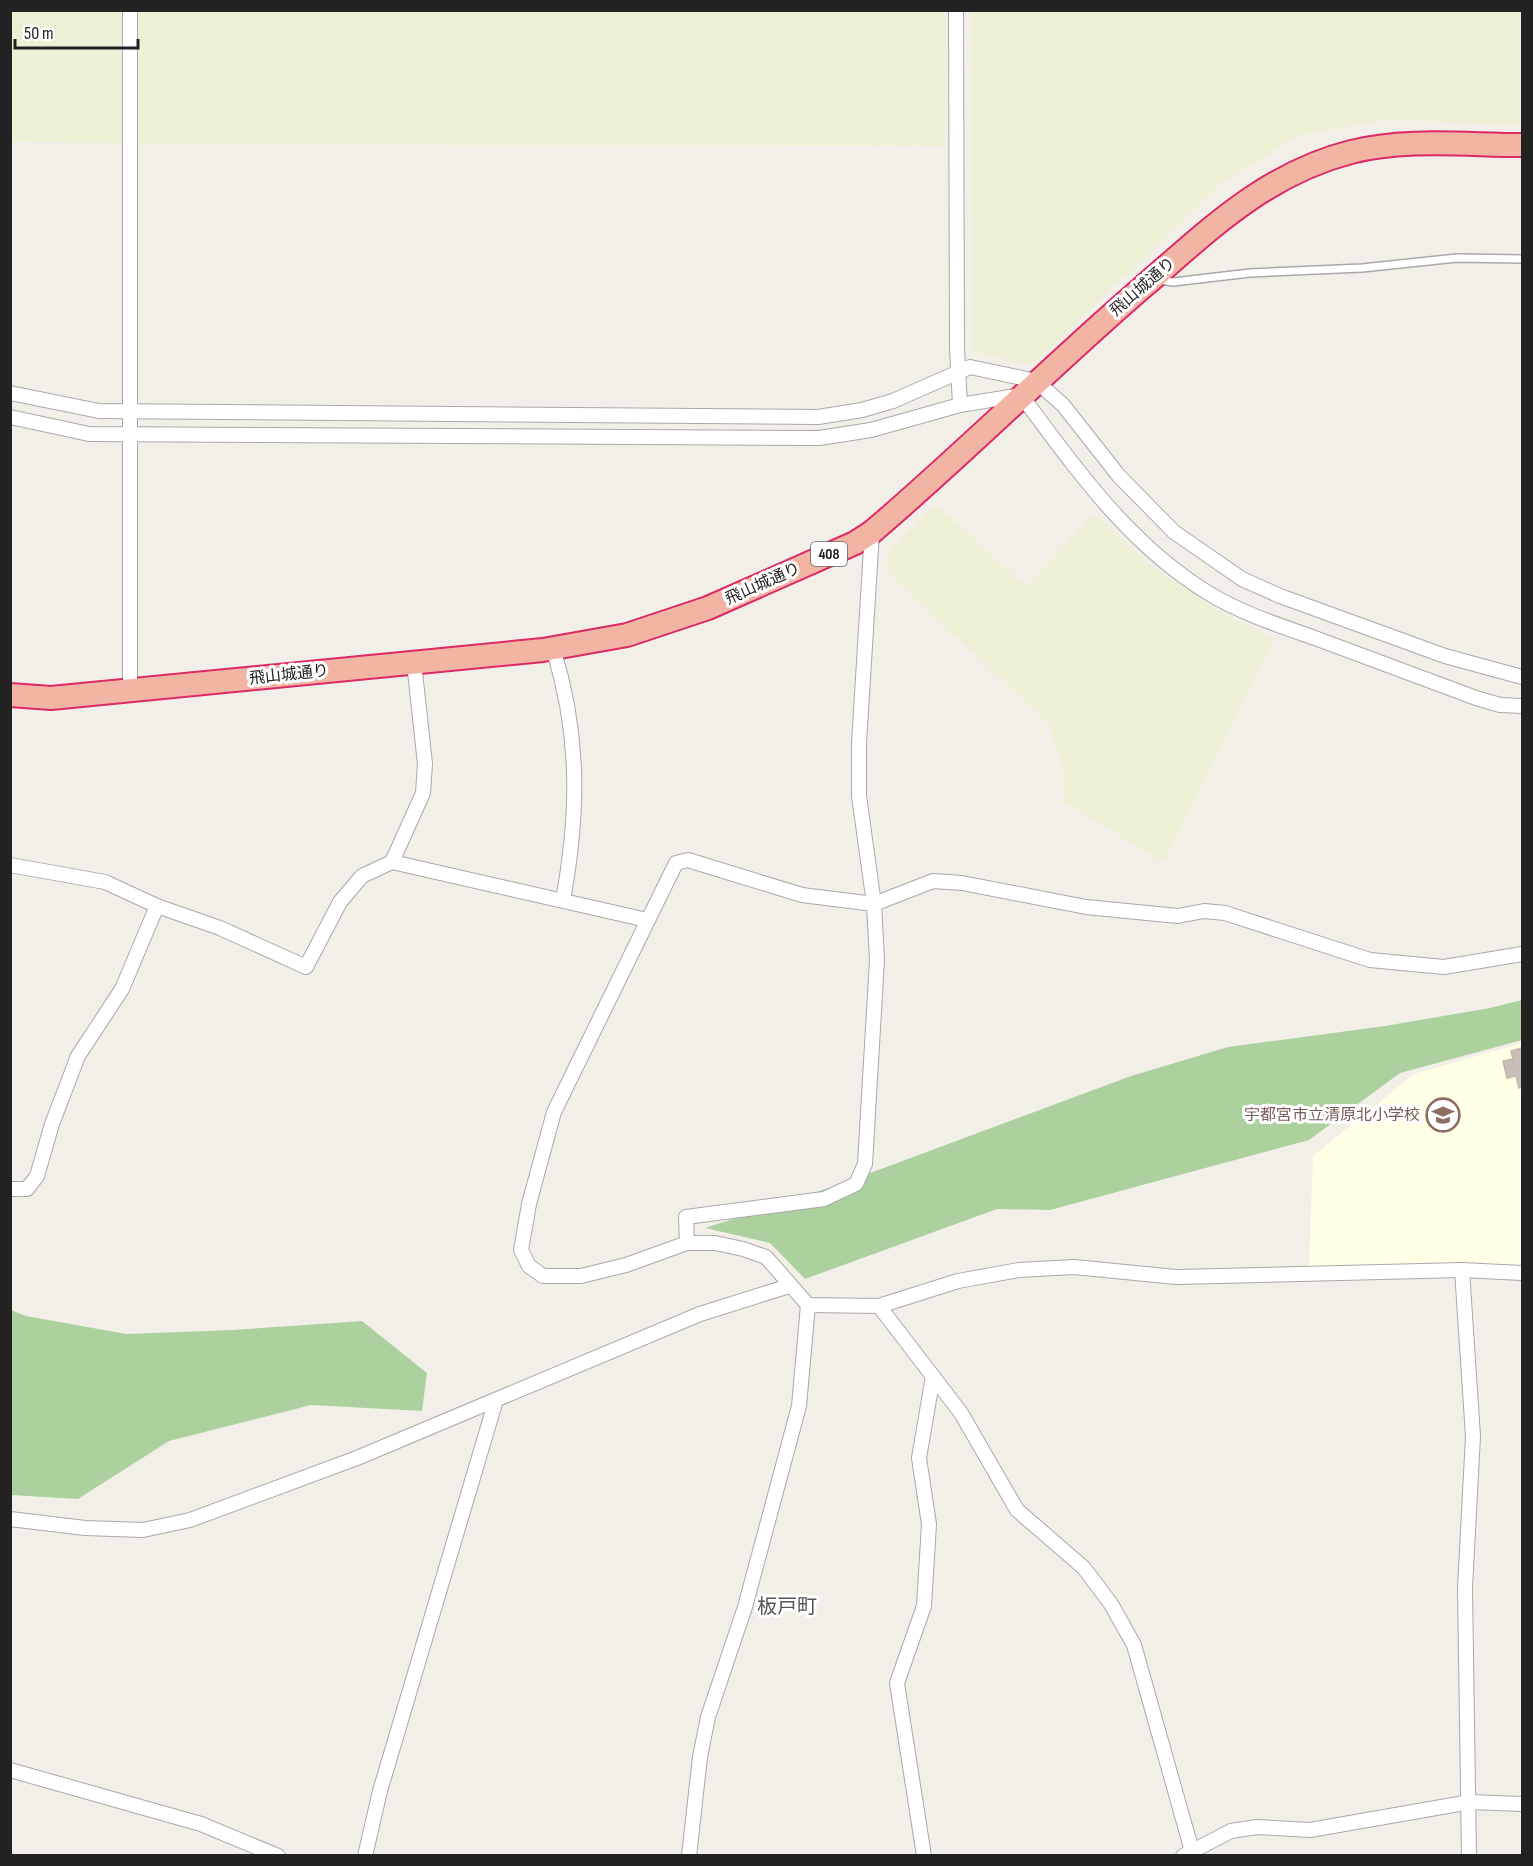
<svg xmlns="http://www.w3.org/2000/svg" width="1533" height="1866" font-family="'Sofia Sans Condensed','Noto Sans JP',sans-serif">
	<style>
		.education { fill: #ffffe5 }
		.farmland { fill: #eef0d5 }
		.forest { fill: #add19e }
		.building { fill: #c7bfb8; stroke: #c4b6ab; stroke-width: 1.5 }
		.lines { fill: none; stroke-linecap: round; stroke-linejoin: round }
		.service-casing { stroke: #a9a9a9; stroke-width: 10 }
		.minor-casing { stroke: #a9a9a9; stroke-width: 16 }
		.trunk-casing { stroke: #dc2a67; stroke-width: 26 }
		.service { stroke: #fff; stroke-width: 7 }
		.minor { stroke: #fff; stroke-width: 14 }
		.trunk { stroke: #f2b4a3; stroke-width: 22 }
		.labels { text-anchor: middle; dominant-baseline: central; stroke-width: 6; stroke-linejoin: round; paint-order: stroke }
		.shield { fill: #fff; stroke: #646464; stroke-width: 1.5 }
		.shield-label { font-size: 15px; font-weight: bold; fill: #222 }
		.street-label { font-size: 16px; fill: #222; stroke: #fff }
		.education-label { font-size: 16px; fill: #785e54; stroke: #fff; text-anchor: end }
		.quarter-label { font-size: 20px; fill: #555; stroke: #fff }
	</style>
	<rect width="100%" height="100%" fill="#f2efe9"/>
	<path class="education" d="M1522 1043V1267L1461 1263 1309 1266 1313 1156 1414 1074Z"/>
	<g class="farmland">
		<path d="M11 10 121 11V143L11 142Z"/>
		<path d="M137 11H945L944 146 138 144Z"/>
		<path d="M972 11H1522V126L1390 119 1298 136 1222 183 1032 365 973 352Z"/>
		<path d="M935 504 1026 586 1091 517 1099 518 1153 568 1225 615 1270 637 1272 644 1164 863 1064 802 1062 762 1048 723 886 571 888 552Z"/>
	</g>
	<g class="forest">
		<path d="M1522 1000V1040L1400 1073 1309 1140 1050 1210 997 1209 805 1279 770 1243 705 1228 838 1185 1131 1076 1228 1047 1385 1026 1490 1008Z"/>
		<path d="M11 1310 26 1316 126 1334 233 1330 362 1321 427 1373 422 1411 311 1405 169 1441 78 1499 11 1495Z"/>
	</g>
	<path class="building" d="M1522 1048V1087L1519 1088 1516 1076 1507 1078 1503 1061 1513 1059 1511 1051Z"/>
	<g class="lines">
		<g class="service-casing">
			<path id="service" d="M1158 280 1173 282 1250 273 1362 268 1457 258 1522 259"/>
		</g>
		<g class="minor-casing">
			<g id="minor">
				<path d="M130 10V691"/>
				<path d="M956 10 957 349 960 405"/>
				<path d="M10 393 99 411 818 417 862 410 893 401 970 367 1036 381 1063 405 1119 476 1174 532 1242 579 1280 596 1445 656 1522 677"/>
				<path d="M10 417 89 434 819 438 871 430 960 405 1021 395C1077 470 1129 545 1210 594 1241 613 1281 626 1315 638 1369 658 1423 678 1476 698L1500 705 1522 706"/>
				<path d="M553 648C580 735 579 812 563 900"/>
				<path d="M392 862 423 793 425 764 414 663"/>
				<path d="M10 865 105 882 157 906 220 928 306 967 340 902 362 876 392 862 647 920"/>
				<path d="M1522 954 1444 967 1370 960 1225 913 1204 911 1178 916 1086 907 962 883 933 881 874 904 802 895 688 860 676 863 554 1112 529 1204 521 1250 529 1266 543 1276H581L626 1265 687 1243H715L743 1249 766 1257 808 1305 879 1306 958 1281 1019 1270 1074 1267 1176 1277 1462 1270 1522 1273"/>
				<path d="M10 1189H27L37 1176 52 1124 78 1056 122 989 157 906"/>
				<path d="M687 1243 686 1217 824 1199 856 1184 865 1164 877 960 874 904 859 796V743L872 532"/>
				<path d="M1462 1270 1473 1436 1465 1588 1469 1856"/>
				<path d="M879 1306 961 1413 1017 1510 1084 1568 1111 1604 1134 1645 1192 1851"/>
				<path d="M10 1519 85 1528 143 1530 190 1520 357 1458 700 1314 789 1286"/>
				<path d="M10 1770 201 1824 278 1856"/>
				<path d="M365 1856 380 1791 496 1400"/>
				<path d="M689 1856 700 1757 708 1717 745 1607 799 1406 808 1305"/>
				<path d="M924 1856 897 1683 924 1606 929 1524 919 1458 933 1376"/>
				<path d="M1183 1856 1231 1831 1257 1827 1310 1830 1470 1802 1522 1804"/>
			</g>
		</g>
		<g class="trunk-casing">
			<path id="trunk" d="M10 695 51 698 543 650 627 635 708 608 855 543 872 532C965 453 1051 366 1144 286 1209 230 1265 174 1351 152 1405 138 1467 145 1522 145"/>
		</g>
		<use href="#service" class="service"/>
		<use href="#minor" class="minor"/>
		<use href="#trunk" class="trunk"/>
	</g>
	<defs>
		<g id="school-ring" transform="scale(1.725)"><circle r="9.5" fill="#fff" stroke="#8d6e63" stroke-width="1.5"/><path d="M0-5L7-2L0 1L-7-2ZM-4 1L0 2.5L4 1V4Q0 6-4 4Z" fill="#8d6e63"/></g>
	</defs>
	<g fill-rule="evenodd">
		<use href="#school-ring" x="1443" y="1115"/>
	</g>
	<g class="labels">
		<rect class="shield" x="811" y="542" width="36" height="24" rx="4.5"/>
		<g class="shield-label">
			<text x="829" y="554">408</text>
		</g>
		<g class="street-label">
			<text transform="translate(1143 287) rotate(-41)">飛山城通り</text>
			<text transform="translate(763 584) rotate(-24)">飛山城通り</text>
			<text transform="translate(289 675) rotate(-6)">飛山城通り</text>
		</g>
		<g class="education-label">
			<text x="1420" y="1115">宇都宮市立清原北小学校</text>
		</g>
		<g class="quarter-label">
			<text x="787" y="1607">板戸町</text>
		</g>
	</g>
	<rect width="1533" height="1866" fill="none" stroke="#222222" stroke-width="24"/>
	<path d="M15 39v9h123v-9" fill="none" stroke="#222222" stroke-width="3"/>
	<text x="24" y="39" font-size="18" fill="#222222" stroke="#ffffff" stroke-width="4.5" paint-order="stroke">50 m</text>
</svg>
